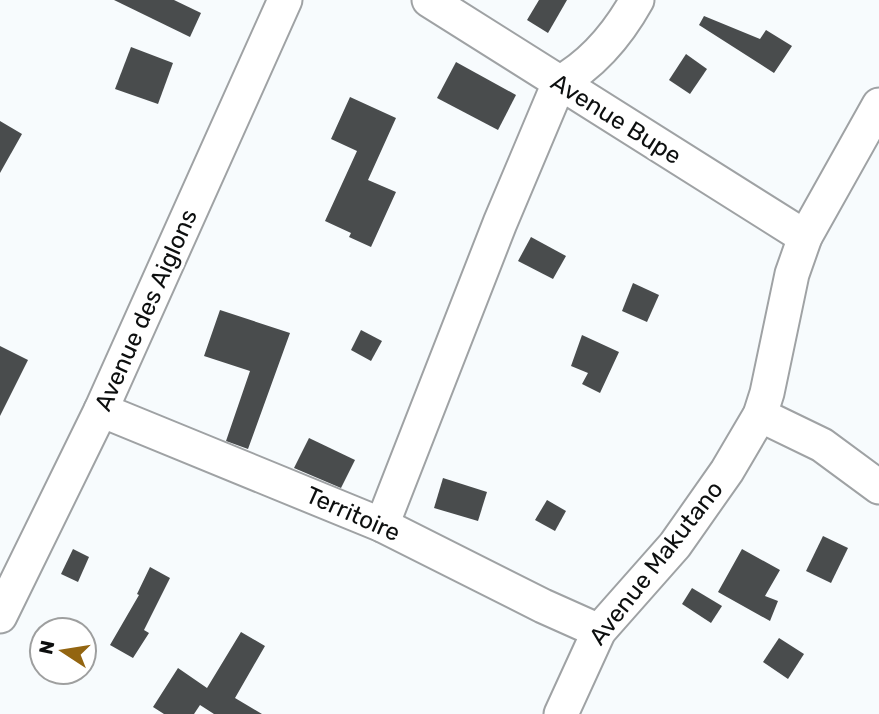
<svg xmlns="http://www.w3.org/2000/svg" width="879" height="714" font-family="Rubik,sans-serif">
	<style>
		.building { fill: #494c4d }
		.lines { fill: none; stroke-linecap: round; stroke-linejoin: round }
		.minor-casing { stroke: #9fa2a4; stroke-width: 37 }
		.minor { stroke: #fff; stroke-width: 33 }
		.labels { text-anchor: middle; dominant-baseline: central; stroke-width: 7; stroke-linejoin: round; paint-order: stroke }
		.street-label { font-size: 24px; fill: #0d0f0f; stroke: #fff }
	</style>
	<rect width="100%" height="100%" fill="#f7fbfd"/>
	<g class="building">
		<path d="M114 0H174L201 13 190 37Z"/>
		<path d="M539 0H567L548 33 527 20Z"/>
		<path d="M704 16 760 39 766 30 792 46 774 73 699 25Z"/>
		<path d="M131 47 173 63 158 104 115 89Z"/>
		<path d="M686 54 707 69 690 94 669 80Z"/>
		<path d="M456 62 516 95 498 130 437 98Z"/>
		<path d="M350 97 396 118 368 180 396 192 371 247 349 237 351 233 325 221 357 151 331 139Z"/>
		<path d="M0 121 22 134 0 173Z"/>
		<path d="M531 237 566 256 553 279 518 261Z"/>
		<path d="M633 283 659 295 647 322 622 311Z"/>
		<path d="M220 310 290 333 248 449 226 441 250 371 204 356Z"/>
		<path d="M361 330 382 341 371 361 351 350Z"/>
		<path d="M582 335 619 352 600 393 582 384 588 373 571 366Z"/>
		<path d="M0 346 28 360 0 416Z"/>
		<path d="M309 438 355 460 341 488 294 468Z"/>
		<path d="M443 478 487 492 478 521 434 508Z"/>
		<path d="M547 500 566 511 555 531 535 520Z"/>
		<path d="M823 536 848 548 831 583 806 571Z"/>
		<path d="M73 549 89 557 78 582 61 574Z"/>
		<path d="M742 549 780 570 765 596 778 601 770 621 718 592Z"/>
		<path d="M150 567 170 578 144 630 149 633 133 658 110 645 139 595 137 594Z"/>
		<path d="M692 588 722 606 711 623 682 604Z"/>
		<path d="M241 632 265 646 235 698 262 714H214L200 705 194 714H164L153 707 178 668 207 688Z"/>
		<path d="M779 638 804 654 788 679 763 662Z"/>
	</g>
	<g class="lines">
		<g class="minor-casing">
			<g id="minor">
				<path d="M429 0 805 237"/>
				<path d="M101 410 382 525 543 606 599 631"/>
				<path d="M760 415 822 445 879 487"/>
				<path d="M382 525 500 223 559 83C593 64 618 34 637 0"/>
				<path d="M0 616 101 410 285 0"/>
				<path d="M561 714 599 631 675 545 727 471 760 415 767 393 792 274 805 237 879 105"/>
			</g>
		</g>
		<use href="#minor" class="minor"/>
	</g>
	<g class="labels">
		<g class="street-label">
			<text transform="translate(616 119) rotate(32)">Avenue Bupe</text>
			<text transform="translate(146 310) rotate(-66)">Avenue des Aiglons</text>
			<text transform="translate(353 514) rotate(24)">Territoire</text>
			<text transform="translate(656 563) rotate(-52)">Avenue Makutano</text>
		</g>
	</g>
	<g transform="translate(63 651) rotate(282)"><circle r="33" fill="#ffffff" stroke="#9e9f9f" stroke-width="2"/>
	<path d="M0-5L12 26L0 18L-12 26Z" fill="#936511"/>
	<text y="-10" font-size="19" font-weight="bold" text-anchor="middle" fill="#0d0f0f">N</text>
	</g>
</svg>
